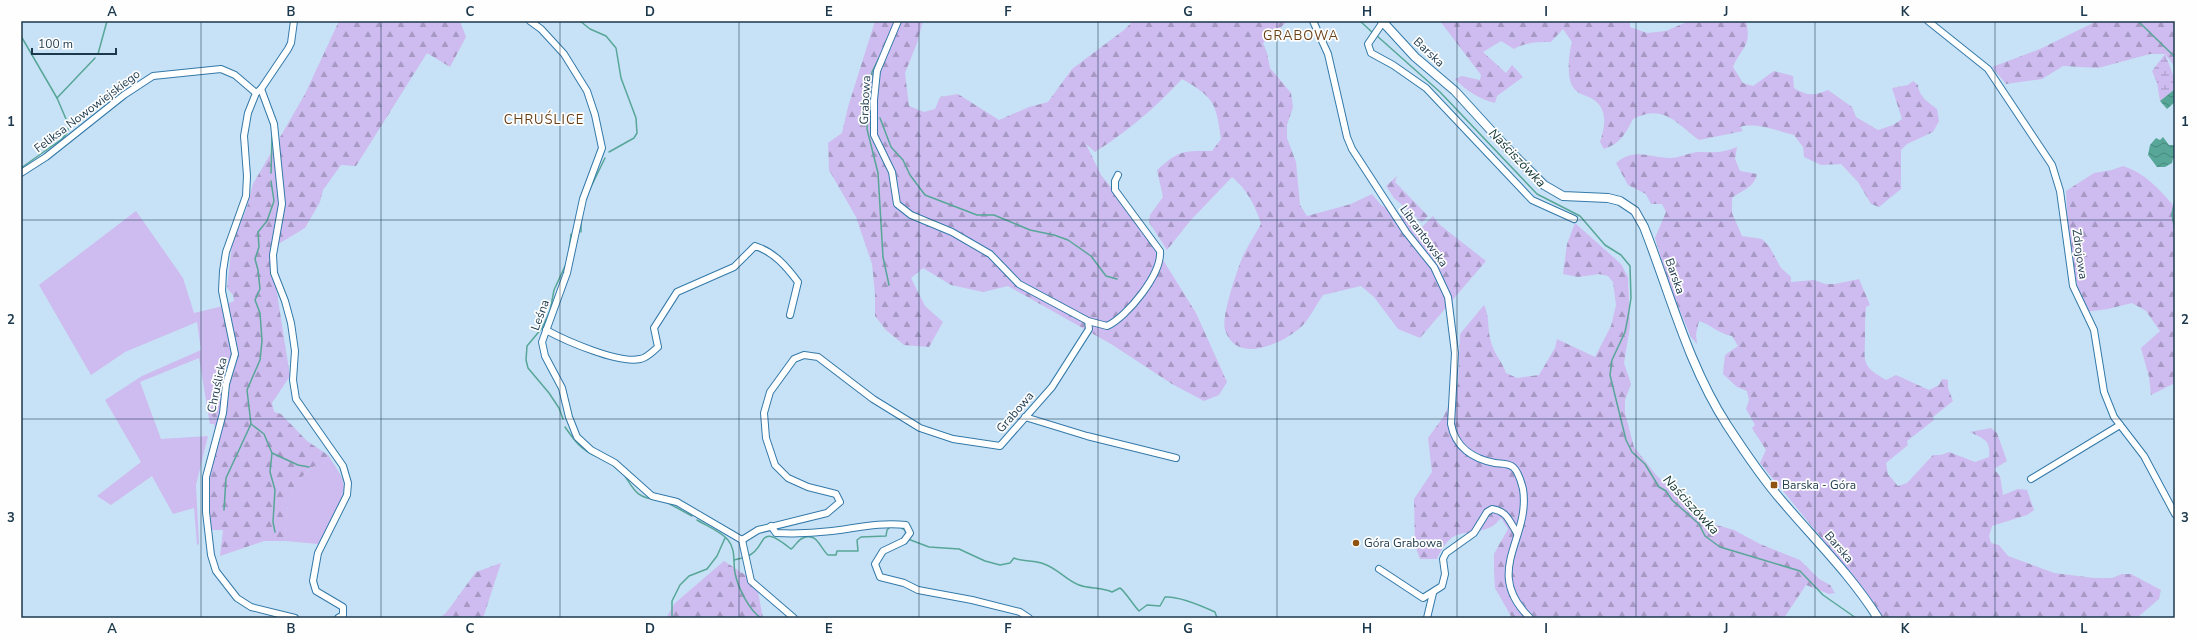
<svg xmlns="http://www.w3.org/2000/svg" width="2196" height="639" font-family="'Nunito Sans',sans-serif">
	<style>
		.grass { fill: #cebbef }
		.forest { fill: url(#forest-firs) }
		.wetland { fill: url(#wetland-marsh) }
		.water { fill: url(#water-waves) }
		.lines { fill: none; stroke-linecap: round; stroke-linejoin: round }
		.stream { stroke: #57a698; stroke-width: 1.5 }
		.street-casing { stroke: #3379a9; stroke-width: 8 }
		.secondary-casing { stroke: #3379a9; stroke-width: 10 }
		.street { stroke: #fff; stroke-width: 6 }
		.secondary { stroke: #fff; stroke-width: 8 }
		.grid { fill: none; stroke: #1b384c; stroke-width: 1; stroke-opacity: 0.55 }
		.poi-dot { fill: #8e5211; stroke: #fefefe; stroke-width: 1.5 }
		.labels { text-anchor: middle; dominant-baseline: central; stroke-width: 3.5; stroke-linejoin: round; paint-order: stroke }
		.street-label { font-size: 12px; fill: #1b384c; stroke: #fefefe }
		.poi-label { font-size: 12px; fill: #1b384c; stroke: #fefefe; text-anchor: start }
		.neighbourhood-label { font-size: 13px; letter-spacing: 1px; fill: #683f15; stroke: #fefefe }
		.water-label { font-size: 13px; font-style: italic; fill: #0a312c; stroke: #fefefe }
		.neatline { fill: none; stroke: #1b384c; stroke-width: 1.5 }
		.grid-label { font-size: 13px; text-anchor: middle; font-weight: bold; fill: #1b384c }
	</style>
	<defs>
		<pattern id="forest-firs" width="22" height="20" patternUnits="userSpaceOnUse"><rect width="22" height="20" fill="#cebbef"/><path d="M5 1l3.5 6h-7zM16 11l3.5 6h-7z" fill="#a699c4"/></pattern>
		<pattern id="wetland-marsh" width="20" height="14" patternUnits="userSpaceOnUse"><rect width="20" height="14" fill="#cebbef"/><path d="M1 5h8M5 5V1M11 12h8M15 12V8" fill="none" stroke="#a699c4"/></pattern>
		<pattern id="water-waves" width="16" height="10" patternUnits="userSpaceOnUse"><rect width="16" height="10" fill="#57a698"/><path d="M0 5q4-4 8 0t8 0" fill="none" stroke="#47887e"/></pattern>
	</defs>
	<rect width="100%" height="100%" fill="#c7e2f6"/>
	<g class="grass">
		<path d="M136 211 183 278 194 313 219 307V330L225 356 212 415 214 424H210L199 358 140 382 161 439 208 436 196 485 199 544 197 545 194 508 173 514 152 476 111 505 97 496 141 462 105 400 142 376 201 350 197 322 125 352 91 375 39 285Z"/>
		<path d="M328 455C333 464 344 476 344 488 344 499 324 533 318 544L286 541C285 509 287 486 314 466L321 468Z"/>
	</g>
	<g class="forest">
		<path d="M339 21H460L466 37 450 67 427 53 356 166 341 165 323 190 320 202 305 228 270 249 290 376 272 403 274 412 281 414 307 441 328 455 321 468 314 466C287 486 285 510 286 541H264L220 556 223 530H212L208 507 211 465 218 442 212 415 225 356 219 330V307L234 301 233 295 227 288 232 245 247 207 253 184 305 94Z"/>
		<path d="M875 21H923L917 43 905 73 909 106 924 112 935 109 940 97 958 94 999 120 1029 107 1048 102 1072 69 1124 30 1133 21H1288L1263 43 1267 53 1270 68 1291 93 1293 107 1287 125V138L1296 162 1300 205 1307 216 1351 204 1372 194 1381 205 1409 220 1415 234 1433 216 1440 225 1486 261 1420 338 1398 329 1374 297 1361 286 1323 295C1316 305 1309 320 1300 328 1281 344 1237 365 1225 330 1221 317 1237 270 1243 256 1248 245 1255 235 1261 224 1256 207 1246 188 1232 177L1190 221 1167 250 1149 222 1150 215 1163 197 1157 170C1180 150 1182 151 1212 151L1221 139C1216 103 1214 97 1182 79 1156 107 1127 132 1095 152L1086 144 1101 175 1140 223 1196 313 1227 382 1219 395 1204 401 1172 384 1111 344 1008 286 983 292 951 285 923 268 911 278 925 306 943 322 929 347 904 345 886 330 875 316V294L872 264 856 217 829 170 828 143 842 133 848 107Z"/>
		<path d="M1440 21H1630V27L1647 33 1666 31 1689 21H1746C1752 47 1742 46 1733 67L1743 83 1753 86 1774 71 1793 76 1794 88C1807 96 1814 96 1828 90L1852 107 1856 117 1878 130 1893 125 1902 119 1892 88 1908 85 1913 81 1918 85C1919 97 1928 102 1937 109L1939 121 1933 132 1907 144 1901 150V189L1879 207 1871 204 1858 182 1841 164 1821 165 1804 157 1803 147 1794 135C1778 131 1756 122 1740 127L1743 131 1699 140C1676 123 1664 103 1633 119 1626 133 1620 144 1604 149L1600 142C1605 127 1609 108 1591 98 1585 95 1577 94 1573 87 1566 77 1569 52 1572 42L1563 29 1551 42C1538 42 1526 42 1514 49L1501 41 1483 52 1506 73 1512 65 1523 77 1497 96 1495 103C1481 100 1465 90 1455 79L1462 76 1480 80 1481 75Z"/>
		<path d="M2097 21H2175V67L2165 54H2150L2098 68 2063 66 2042 79 2006 84 1992 67 2040 49Z"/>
		<path d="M1737 147 1735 159 1740 171 1757 174C1754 188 1742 190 1732 198V213L1742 236 1762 239 1769 246 1781 268 1791 277V282L1814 280 1825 284H1835L1859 279 1870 305 1866 307C1865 317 1865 326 1865 336 1865 362 1860 365 1886 380L1896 375 1929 390 1939 385 1942 379 1948 380V388L1953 401 1933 417 1934 420 1907 441 1908 445 1886 463 1888 474 1898 486 1907 483 1933 455H1941L1949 452 1975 462 1989 457C1991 440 1984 439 1970 432L1991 428 1997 433 2007 461 1994 469 2000 476 2003 495 2018 489 2027 490 2034 510 2027 515 1992 526 1989 536 1991 543 1999 545 2008 556 2054 573 2094 578H2112L2122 574H2131L2161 590 2159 599 2138 617 2132 618H1882L1865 591 1760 463 1766 450 1752 428 1755 425 1746 409 1749 400 1747 391 1737 387 1723 374 1725 355 1738 346 1732 336C1717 333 1712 325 1699 321L1696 334 1697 344 1691 337 1669 285 1655 238 1666 212 1662 204H1651L1646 194 1628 185 1616 163C1635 147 1649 158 1670 158 1679 158 1688 153 1698 152 1715 152 1719 154 1737 147Z"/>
		<path d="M2123 166C2145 173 2159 189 2174 206L2175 383 2151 395 2149 377 2141 348 2160 331 2146 311 2132 303 2108 309 2085 312 2070 260 2066 191 2094 173 2112 170Z"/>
		<path d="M1397 176 1395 182 1428 216 1422 222 1394 198 1386 186Z"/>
		<path d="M1575 223 1621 264 1628 277 1630 326 1624 363 1631 384 1625 400V413L1634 447 1657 476 1693 509 1702 521 1734 530 1760 544 1800 560 1819 579 1830 585 1835 593 1829 594 1806 585 1784 618H1512L1495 588 1494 570V554L1508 529 1501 518C1498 521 1495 525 1491 527 1464 539 1454 523 1437 559H1420L1415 545 1414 499 1432 472 1428 438 1444 416 1458 384 1460 334 1484 305C1490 317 1487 330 1491 342 1494 354 1502 361 1506 373L1517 378 1539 375 1555 348 1557 339 1595 357 1611 326 1616 305 1613 282 1608 276 1599 274 1578 277 1563 274 1567 244Z"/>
		<path d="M724 561 756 582 763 618H666L675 603Z"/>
		<path d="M501 563 483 618H439L446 613 476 572Z"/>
	</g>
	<path class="wetland" d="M2165 54 2174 77 2175 89 2160 101 2157 83 2152 71Z"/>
	<g class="water">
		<path d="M2175 89V102L2167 109 2160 101Z"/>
		<path d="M2163 137 2169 145H2175V159L2173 158 2172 163 2165 167H2157L2148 155 2150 145 2156 138 2160 140Z"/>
	</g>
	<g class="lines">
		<g class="stream">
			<path d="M580 21 590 29 606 36 616 48 621 78 636 118 637 133 634 138 609 152"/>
			<path d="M1360 21 1373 33"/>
			<path d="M2138 21 2175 57"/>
			<path d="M1376 35 1440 92 1537 194 1580 216 1605 245 1621 255 1630 266 1631 298 1628 317 1625 332 1612 360 1610 375 1626 440 1632 452 1645 464 1659 487 1666 491 1672 500 1699 524 1705 536 1720 547 1800 571 1823 595 1856 618"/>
			<path d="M21 36 57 98 69 126 67 133 62 139 21 168"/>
			<path d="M884 48 887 40"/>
			<path d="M98 54 107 21"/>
			<path d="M879 58 872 72 870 85 867 129 878 173 883 257 889 285"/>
			<path d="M258 88 266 77"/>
			<path d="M57 98 95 58"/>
			<path d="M880 118 891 147 903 160 910 175 925 195 977 215H994L1030 230 1054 235 1068 240 1091 256 1106 276 1117 279"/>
			<path d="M271 173 272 137"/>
			<path d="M271 181 274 201 267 221 258 232 259 247 255 259 258 270 260 289 255 300 260 313 262 341 260 360 247 390 251 424 264 434 272 453 270 472 275 490 273 522 275 532"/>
			<path d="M589 191 605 158"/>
			<path d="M2175 199 2172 215 2175 230"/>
			<path d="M581 232V220"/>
			<path d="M569 251 571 234"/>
			<path d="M563 419 559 408 549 393 528 368 526 360 527 346 542 328 550 311 554 290 566 264"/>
			<path d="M565 427C574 440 581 450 596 456"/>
			<path d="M272 453 298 465 309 467"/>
			<path d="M623 473C634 490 636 498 658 500"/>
			<path d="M666 502 692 516"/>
			<path d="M224 510 226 478 251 424"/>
			<path d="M697 520C707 526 722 532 728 540 736 549 733 563 735 573 738 588 749 610 761 618"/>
			<path d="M900 527 905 530 906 534"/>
			<path d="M908 539 929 547 959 549 985 561 1000 565 1010 563 1014 558C1023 562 1035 560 1044 564 1057 568 1067 581 1079 585 1090 589 1102 587 1112 592L1120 588C1124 590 1134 606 1139 611L1147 605 1160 606 1165 597C1179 596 1202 606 1215 612L1217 618"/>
			<path d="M748 556C768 548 756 520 791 549 796 546 797 540 803 538 817 532 820 548 828 555H836L837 551H858L857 540 861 537 886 536 887 530 890 527"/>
			<path d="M734 560 742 558"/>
			<path d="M672 618V601L680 585 689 576 707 569 717 556 725 538"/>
		</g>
		<g class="street-casing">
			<g id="street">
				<path d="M294 21 291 43 288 49 261 89 256 93 248 113 244 136 247 176 246 196 226 252 223 271 222 291 235 354 226 384 223 413 206 477V512L211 555 216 571 237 598 251 607 295 618"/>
				<path d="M530 21 541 29 564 54 587 91 595 115 602 148 583 199 567 273 542 342 545 356 562 388 569 417 577 437 591 450 615 463 652 496 677 502 742 540 758 530 827 513 840 502 836 494 808 487 788 478 775 465 766 438 764 413 770 392 794 359 804 355 818 357 873 399 920 428 953 439 1000 446 1052 387 1089 329 1088 321 1019 284 990 254 952 232 911 215 897 204 892 172 874 135V100L877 71 898 21"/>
				<path d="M1313 21 1328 54 1347 137 1352 149 1406 232 1434 267 1448 297 1455 353 1451 424C1455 447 1473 459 1495 463 1501 464 1508 463 1513 467 1519 472 1521 482 1523 489 1531 539 1482 571 1530 618"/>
				<path d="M1928 21 1988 69 2052 165 2060 191 2073 286 2094 330 2104 392 2114 417 2144 456 2175 514"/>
				<path d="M1383 22 1368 44 1371 53 1393 65 1426 88 1532 200 1574 219"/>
				<path d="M261 89 274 124 282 204 273 255 274 273 285 301 291 323 295 351 293 380 296 399 343 466 348 483 347 495 318 553 313 581 316 591 343 607V615L338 618"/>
				<path d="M21 173 46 157 124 95 153 76 221 69 235 75 256 93"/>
				<path d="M1088 321 1107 326C1127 317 1162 274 1160 251L1115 190V181L1118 175"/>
				<path d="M546 330C566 341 619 364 640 359 647 358 653 351 658 347L654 328 677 292 734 267 755 246C774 252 786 266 798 282L790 315"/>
				<path d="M1025 417 1087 436 1176 458"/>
				<path d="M2031 479 2120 425"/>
				<path d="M771 526 776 533C793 534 815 533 832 531 857 528 880 522 906 525L910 533 904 541 883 551 875 564 880 577 904 583 918 590 972 600 1020 612 1029 618"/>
				<path d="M742 540 751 581 794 618"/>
				<path d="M1379 569 1423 598 1442 586 1445 574 1443 559 1446 553 1474 533 1487 512 1492 509C1507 511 1509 521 1517 533"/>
				<path d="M1427 618 1433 593"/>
			</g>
		</g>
		<g class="secondary-casing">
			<path id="secondary" d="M1382 21 1415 57 1455 91 1507 148 1544 185 1563 196 1608 198 1620 201 1635 211 1644 227C1670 293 1688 365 1727 425 1744 451 1762 478 1782 501 1815 540 1851 575 1878 618"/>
		</g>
		<use href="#street" class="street"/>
		<use href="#secondary" class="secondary"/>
	</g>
	<path class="grid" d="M201 21V618M381 21V618M560 21V618M739 21V618M919 21V618M1098 21V618M1277 21V618M1457 21V618M1636 21V618M1815 21V618M1995 21V618M21 220H2175M21 419H2175"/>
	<g class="poi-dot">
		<rect x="1770" y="481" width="8" height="8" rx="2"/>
		<circle cx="1356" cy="543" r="4"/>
	</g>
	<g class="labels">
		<g class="street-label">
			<text transform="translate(1429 52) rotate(43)">Barska</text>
			<text transform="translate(865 100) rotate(-87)">Grabowa</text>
			<text transform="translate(87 111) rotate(-37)">Feliksa Nowowiejskiego</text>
			<text transform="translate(1424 236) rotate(54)">Librantowska</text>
			<text transform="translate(2080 254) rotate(82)">Zdrojowa</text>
			<text transform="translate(1675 276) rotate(70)">Barska</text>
			<text transform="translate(540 315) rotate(-70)">Leśna</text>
			<text transform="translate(217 385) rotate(-78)">Chruślicka</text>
			<text transform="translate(1015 412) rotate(-49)">Grabowa</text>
			<text transform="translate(1839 547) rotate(49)">Barska</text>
		</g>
		<g class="poi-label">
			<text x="1782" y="485">Barska - Góra</text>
			<text x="1364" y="543">Góra Grabowa</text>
		</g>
		<g class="neighbourhood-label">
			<text x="1301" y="36">GRABOWA</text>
			<text x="544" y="120">CHRUŚLICE</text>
		</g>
		<g class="water-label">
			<text transform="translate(1517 158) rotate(46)">Naściszówka</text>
			<text transform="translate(1691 505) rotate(47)">Naściszówka</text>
		</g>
	</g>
	<rect width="2196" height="639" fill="none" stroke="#fefefe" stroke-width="44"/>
	<path d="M32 48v6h84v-6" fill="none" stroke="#1b384c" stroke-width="2"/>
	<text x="38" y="48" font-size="12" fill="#1b384c" stroke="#fefefe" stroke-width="3" paint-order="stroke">100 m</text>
	<rect x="22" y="22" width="2152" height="595" class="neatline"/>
	<g class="grid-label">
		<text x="112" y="16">A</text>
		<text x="291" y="16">B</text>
		<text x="470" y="16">C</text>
		<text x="650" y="16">D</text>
		<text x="829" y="16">E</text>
		<text x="1008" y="16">F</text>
		<text x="1188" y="16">G</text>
		<text x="1367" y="16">H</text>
		<text x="1546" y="16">I</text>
		<text x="1726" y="16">J</text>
		<text x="1905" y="16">K</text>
		<text x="2084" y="16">L</text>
		<text x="11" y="126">1</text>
		<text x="2185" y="126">1</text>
		<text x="11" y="324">2</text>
		<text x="2185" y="324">2</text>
		<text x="11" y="522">3</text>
		<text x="2185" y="522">3</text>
		<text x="112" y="633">A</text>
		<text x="291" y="633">B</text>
		<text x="470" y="633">C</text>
		<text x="650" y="633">D</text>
		<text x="829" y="633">E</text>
		<text x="1008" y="633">F</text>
		<text x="1188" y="633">G</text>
		<text x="1367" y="633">H</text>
		<text x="1546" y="633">I</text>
		<text x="1726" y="633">J</text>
		<text x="1905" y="633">K</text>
		<text x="2084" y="633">L</text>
	</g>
</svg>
